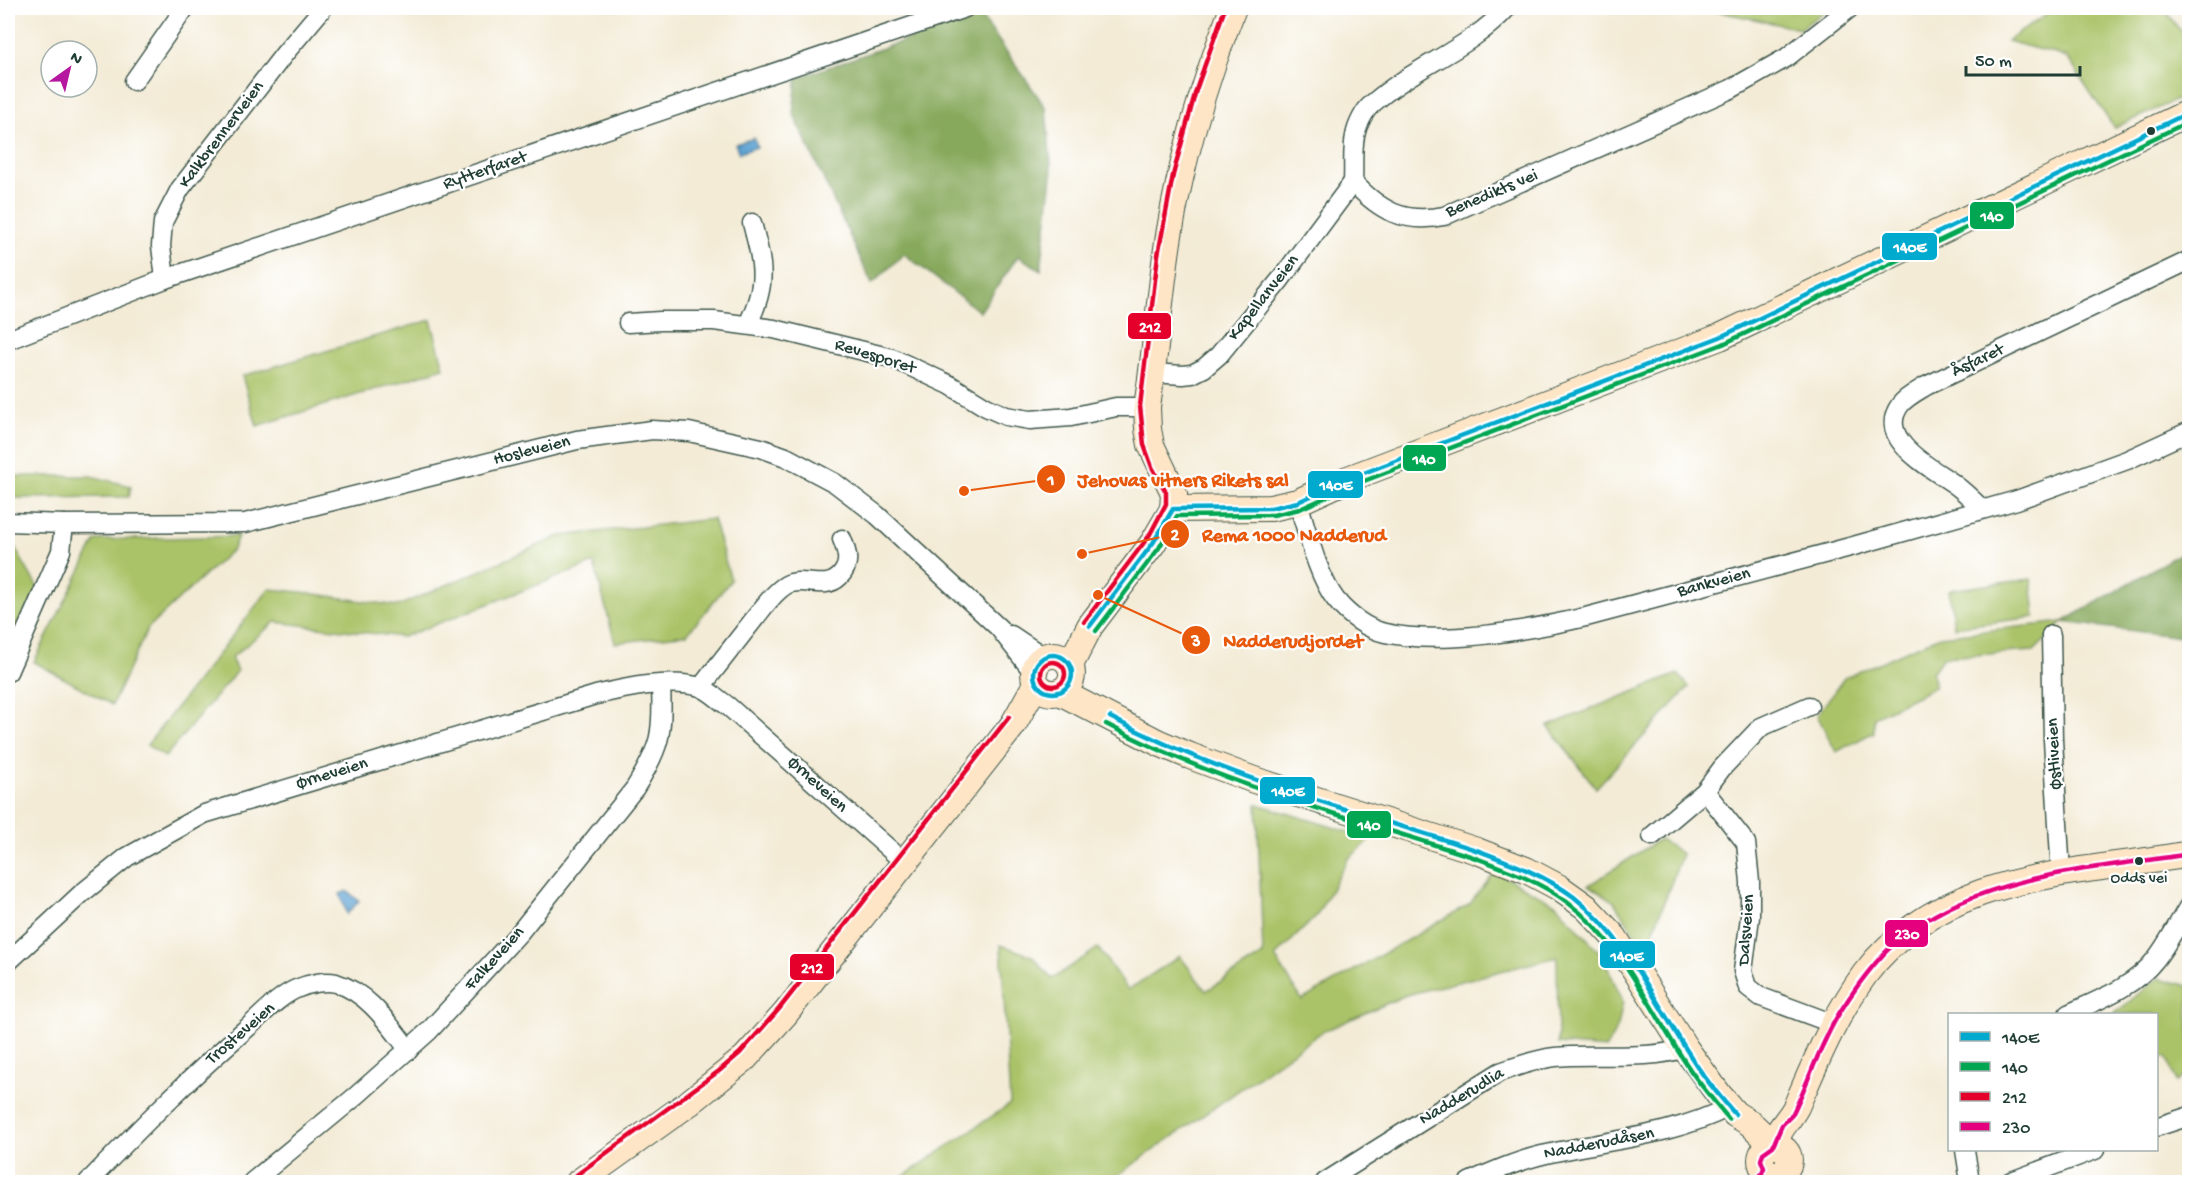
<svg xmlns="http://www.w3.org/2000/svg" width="2197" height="1190" font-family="'Gochi Hand',sans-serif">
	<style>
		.green { fill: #aac368; stroke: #64804e; stroke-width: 1.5 }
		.forest { fill: #87a95c; stroke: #537348; stroke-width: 1.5 }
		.water { fill: #5da2d2; stroke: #3e7083; stroke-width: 1.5 }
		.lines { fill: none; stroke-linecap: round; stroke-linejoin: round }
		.street-casing { stroke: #3f574c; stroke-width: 21 }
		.secondary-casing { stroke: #3f574c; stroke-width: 28 }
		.street { stroke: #fff; stroke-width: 18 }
		.secondary { stroke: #fde5c5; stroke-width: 26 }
		.bus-1-casing { stroke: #fff; stroke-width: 9 }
		.bus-2-casing { stroke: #fff; stroke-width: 9 }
		.bus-3-casing { stroke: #fff; stroke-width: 9 }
		.bus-4-casing { stroke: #fff; stroke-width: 9 }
		.bus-1 { stroke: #00a9ce; stroke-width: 4.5 }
		.bus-2 { stroke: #00a651; stroke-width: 4.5 }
		.bus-3 { stroke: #e4002b; stroke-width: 4.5 }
		.bus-4 { stroke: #e5007d; stroke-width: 4.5 }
		.bus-dot { fill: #1f3d34; stroke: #fff; stroke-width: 2 }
		.labels { text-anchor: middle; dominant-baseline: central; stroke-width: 4.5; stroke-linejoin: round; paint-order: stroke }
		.bus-label { font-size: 16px; fill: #1f3d34; stroke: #fff }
		.street-label { font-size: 18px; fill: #1f3d34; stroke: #fff }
		.leader { fill: none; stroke: #e8590c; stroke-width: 2 }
		.callout-dot { fill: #e8590c; stroke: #fff; stroke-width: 2 }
		.mark-label { font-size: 18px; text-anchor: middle; font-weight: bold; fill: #fff }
		.callout-label { font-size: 20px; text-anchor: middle; font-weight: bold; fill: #e8590c; stroke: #fff; stroke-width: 4.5; stroke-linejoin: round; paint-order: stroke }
		.line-badge { stroke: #fff; stroke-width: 2 }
		.badge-label { font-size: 16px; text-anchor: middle; font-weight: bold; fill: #fff }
	</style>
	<rect width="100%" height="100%" fill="#fff"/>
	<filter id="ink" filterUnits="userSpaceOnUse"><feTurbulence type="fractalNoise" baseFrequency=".0167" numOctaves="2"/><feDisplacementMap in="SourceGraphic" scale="12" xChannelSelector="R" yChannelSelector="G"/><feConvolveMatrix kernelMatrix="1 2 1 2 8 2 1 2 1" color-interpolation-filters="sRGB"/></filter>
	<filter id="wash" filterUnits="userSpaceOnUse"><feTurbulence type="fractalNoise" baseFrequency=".008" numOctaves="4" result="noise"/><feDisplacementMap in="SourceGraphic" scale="24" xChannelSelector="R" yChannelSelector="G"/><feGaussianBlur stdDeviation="1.35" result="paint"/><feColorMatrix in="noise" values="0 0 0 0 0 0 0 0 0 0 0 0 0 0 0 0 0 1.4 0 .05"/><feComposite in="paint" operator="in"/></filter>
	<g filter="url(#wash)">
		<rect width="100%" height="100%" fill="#f3ebd6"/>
		<g class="green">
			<path d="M1702 8H1829L1800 29Z"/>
			<path d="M2056 8H2163L2189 42V88L2181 98 2114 128 2067 57 2007 41Z"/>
			<path d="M431 320 444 368 257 426 242 376Z"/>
			<path d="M8 476H91L131 486 129 497 8 498Z"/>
			<path d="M713 519 731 580 687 634 615 643 594 563 403 637 275 622 231 658 237 671 165 757 147 745 269 589 301 592 398 606 560 536Z"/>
			<path d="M8 536 38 588 11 649 8 648Z"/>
			<path d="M238 536 233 549 148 628 112 705 34 662 96 540Z"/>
			<path d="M2031 579 2035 617 1954 627 1949 590Z"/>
			<path d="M2063 622 2034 651 1943 657 1932 673 1935 687 1874 717V732L1836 752 1817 715 1844 678 1940 636Z"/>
			<path d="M1678 674 1689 687 1596 788 1548 726Z"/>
			<path d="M1257 804 1372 839 1348 859 1317 915 1275 957 1302 1000 1469 905 1495 872 1556 904 1602 955 1623 1001 1618 1026 1606 1048 1558 1044 1557 957 1406 995 1322 1032 1108 1182H895L1010 1104 1001 945 1032 956 1052 979 1098 948 1128 990 1180 956 1206 991 1263 955Z"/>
			<path d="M1660 839 1682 854 1646 951 1614 902 1589 885Z"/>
			<path d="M2158 978 2189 986V1073L2176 1082 2166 1057 2157 1060 2156 1014H2114Z"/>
		</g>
		<g class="forest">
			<path d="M980 14 1046 108 1052 176 1041 270 1018 256 980 312 904 254 872 284 793 113 797 78Z"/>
			<path d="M2189 548V638L2063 622Z"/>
		</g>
		<g class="water">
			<path d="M754 138 757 147 739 153 735 144Z"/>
			<path d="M347 891 359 901 347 914 340 894Z"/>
		</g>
	</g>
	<g filter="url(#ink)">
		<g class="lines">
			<g class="street-casing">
				<g id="street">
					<path d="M1507 8C1470 49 1413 67 1372 104 1364 111 1357 125 1355 136 1352 150 1354 167 1353 182 1380 211 1404 224 1444 216L1731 89 1786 58 1850 8"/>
					<path d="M134 81 185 8"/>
					<path d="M165 279 161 246 163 222 180 189 285 53 323 8"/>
					<path d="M628 323 660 321H714L774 329 892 358 950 385 986 407 1006 416 1030 420 1071 417 1116 407H1147"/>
					<path d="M748 324C768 283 763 265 752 223"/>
					<path d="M8 340 165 279 965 8"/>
					<path d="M1152 373 1183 375 1192 374 1204 368 1219 355 1281 279 1353 182"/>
					<path d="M1298 502C1307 531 1318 577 1336 600 1348 615 1367 629 1385 633 1443 646 1529 630 1586 617L1850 547 2017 500 2127 460 2190 431"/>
					<path d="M1982 509C1973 500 1964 491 1954 484 1932 468 1875 440 1900 405 1906 397 1918 391 1926 386L2190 260"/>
					<path d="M8 522 64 524 245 523 577 440 652 430 689 432 761 448 786 457 835 483 877 515 999 628 1034 673"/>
					<path d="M1011 635 1044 657"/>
					<path d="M2051 635 2053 740 2061 874"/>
					<path d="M8 672 61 551 64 524"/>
					<path d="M701 687C719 664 737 641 755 618 764 607 774 592 786 585 802 576 825 591 839 577 851 565 848 554 842 539"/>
					<path d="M1705 791 1746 843 1750 882V917L1743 971 1748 987 1761 997 1834 1024"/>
					<path d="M1652 836 1705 791 1722 768 1761 727 1809 706"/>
					<path d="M8 962 81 894 127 857 204 814 596 695C625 688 670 678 700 687 709 690 719 700 728 706L904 862"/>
					<path d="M2068 1014C2098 1000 2134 987 2155 960 2168 944 2178 923 2190 904"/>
					<path d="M2156 1127 2190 1116"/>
					<path d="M1965 1150 1970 1182"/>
					<path d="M88 1182C139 1129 190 1077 246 1029 261 1016 278 997 296 989 307 984 325 980 336 983 369 993 389 1025 409 1050"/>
					<path d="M252 1182 356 1096 429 1031 520 932 635 788C661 746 663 734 661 685"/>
					<path d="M1325 1182 1500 1072C1518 1066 1536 1059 1555 1057 1595 1053 1647 1061 1685 1048"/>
					<path d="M1469 1182C1492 1172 1517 1161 1542 1155 1605 1140 1670 1137 1729 1107"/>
					<path d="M2009 1182 2095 1150"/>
				</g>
			</g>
			<g class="secondary-casing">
				<g id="secondary">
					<path d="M1173 509 1271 508 1298 502 1348 479 1720 337 2190 112"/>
					<circle cx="1053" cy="674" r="19"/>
					<path d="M1070 665 1090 626 1153 543 1173 509 1174 493 1151 445 1148 429 1147 407C1156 349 1160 292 1169 235 1182 155 1204 83 1233 8"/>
					<path d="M1060 692 1159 743 1190 756 1254 780 1477 851 1526 870 1558 887 1586 907 1614 937 1685 1048 1719 1095 1735 1114 1750 1123 1767 1139 1772 1146"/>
					<path d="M1773 1146C1778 1128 1788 1122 1796 1107 1816 1061 1835 1015 1865 974 1943 871 2074 875 2190 854"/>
					<circle cx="1775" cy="1160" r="14"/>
					<path d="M579 1182 689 1103 745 1058 785 1014 1013 725 1036 684"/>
				</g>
			</g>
			<use href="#street" class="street"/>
			<use href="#secondary" class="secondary"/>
			<g class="bus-1-casing">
				<g id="bus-1">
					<path d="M1090 626 1153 543 1173 509 1271 508 1298 502 1348 479 1720 337 2190 112"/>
					<circle cx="1053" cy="674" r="19"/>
					<path d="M1110 717C1226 779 1354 810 1479 851 1511 863 1546 876 1574 897 1628 940 1656 1004 1693 1060 1705 1079 1720 1097 1735 1114"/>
				</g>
			</g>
			<g class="bus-2-casing">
				<g id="bus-2">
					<path d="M1096 631 1159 548 1177 516 1273 515 1300 509 1351 486 1723 344 2190 121"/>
					<path d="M1106 724C1223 786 1351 817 1476 858 1508 870 1540 882 1567 902 1622 943 1650 1009 1687 1065 1699 1084 1714 1101 1729 1119"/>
				</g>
			</g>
			<g class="bus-3-casing">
				<g id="bus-3">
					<path d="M1084 622 1149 536 1166 504V492L1152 467 1144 445 1140 406 1158 255 1173 175 1196 90 1225 8"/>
					<circle cx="1053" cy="674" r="12"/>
					<path d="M575 1176 719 1071 740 1053 779 1009 1009 717"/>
				</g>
			</g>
			<g class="bus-4-casing">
				<path id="bus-4" d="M1758 1182 1764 1168 1761 1160 1763 1153 1773 1146 1782 1125 1792 1115C1809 1081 1820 1044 1840 1012 1859 982 1882 950 1911 930 1992 873 2095 869 2190 854"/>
			</g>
			<use href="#bus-1" class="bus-1"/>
			<use href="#bus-2" class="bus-2"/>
			<use href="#bus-3" class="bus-3"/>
			<use href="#bus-4" class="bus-4"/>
		</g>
	</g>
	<g class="bus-dot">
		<circle cx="2151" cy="131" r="5"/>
		<circle cx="2139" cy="861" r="5"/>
	</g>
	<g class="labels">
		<g class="bus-label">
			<text x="2139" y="879">Odds vei</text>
		</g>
		<g class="street-label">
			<text transform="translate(222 135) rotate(-53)">Kalkbrennerveien</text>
			<text transform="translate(485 171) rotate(-19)">Rytterfaret</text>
			<text transform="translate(1492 194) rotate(-23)">Benedikts vei</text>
			<text transform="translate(1264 298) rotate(-52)">Kapellanveien</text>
			<text transform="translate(875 357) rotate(17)">Revesporet</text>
			<text transform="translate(1978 361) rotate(-26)">Åsfaret</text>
			<text transform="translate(532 451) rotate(-14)">Hosleveien</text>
			<text transform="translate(1714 583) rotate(-15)">Bankveien</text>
			<text transform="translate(2055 754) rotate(-93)">Østliveien</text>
			<text transform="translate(332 774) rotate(-17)">Ørneveien</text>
			<text transform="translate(817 785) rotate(42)">Ørneveien</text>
			<text transform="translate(1747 930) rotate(-86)">Dalsveien</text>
			<text transform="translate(495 959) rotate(-48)">Falkeveien</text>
			<text transform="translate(241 1034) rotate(-41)">Trosteveien</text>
			<text transform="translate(1462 1097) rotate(-31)">Nadderudlia</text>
			<text transform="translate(1599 1144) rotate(-11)">Nadderudåsen</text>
		</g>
	</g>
	<path class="leader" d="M964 491L1051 479M1082 554L1175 534M1098 595L1196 640"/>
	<g class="callout-dot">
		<circle cx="964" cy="491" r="6"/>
		<circle cx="1082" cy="554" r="6"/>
		<circle cx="1098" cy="595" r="6"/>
		<circle cx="1051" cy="479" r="15"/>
		<circle cx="1175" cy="534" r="15"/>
		<circle cx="1196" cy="640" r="15"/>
	</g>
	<g class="mark-label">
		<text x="1051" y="485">1</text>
		<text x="1175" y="540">2</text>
		<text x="1196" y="646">3</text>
	</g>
	<g class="callout-label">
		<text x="1183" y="486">Jehovas vitners Rikets sal</text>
		<text x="1294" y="541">Rema 1000 Nadderud</text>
		<text x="1293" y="647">Nadderudjordet</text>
	</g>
	<g class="line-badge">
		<rect x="1969" y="201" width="46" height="29" rx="6" fill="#00a651"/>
		<rect x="1881" y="232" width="57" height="29" rx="6" fill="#00a9ce"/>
		<rect x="1127" y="312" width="45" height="28" rx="6" fill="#e4002b"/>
		<rect x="1402" y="444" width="45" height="28" rx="6" fill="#00a651"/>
		<rect x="1307" y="470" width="57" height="29" rx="6" fill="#00a9ce"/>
		<rect x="1259" y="776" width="57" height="29" rx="6" fill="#00a9ce"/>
		<rect x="1346" y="810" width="46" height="29" rx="6" fill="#00a651"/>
		<rect x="1884" y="919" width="45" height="29" rx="6" fill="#e5007d"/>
		<rect x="1599" y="940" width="57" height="29" rx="6" fill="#00a9ce"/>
		<rect x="789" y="953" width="46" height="28" rx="6" fill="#e4002b"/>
	</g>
	<g class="badge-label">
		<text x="1992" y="221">140</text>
		<text x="1910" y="252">140E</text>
		<text x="1150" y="332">212</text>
		<text x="1424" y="464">140</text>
		<text x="1336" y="490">140E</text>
		<text x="1288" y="796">140E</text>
		<text x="1369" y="830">140</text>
		<text x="1907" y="939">230</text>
		<text x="1627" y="961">140E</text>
		<text x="812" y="973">212</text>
	</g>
	<rect width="2197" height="1190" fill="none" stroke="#fff" stroke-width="30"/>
	<rect x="1948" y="1013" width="210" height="138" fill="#ffffff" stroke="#a5b1ae" stroke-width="1.5"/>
	<rect x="1960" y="1032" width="30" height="9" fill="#00a9ce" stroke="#a5b1ae" stroke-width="1.5"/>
	<text x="2002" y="1043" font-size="18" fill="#1f3d34">140E</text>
	<rect x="1960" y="1062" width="30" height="9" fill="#00a651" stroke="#a5b1ae" stroke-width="1.5"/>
	<text x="2002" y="1073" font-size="18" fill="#1f3d34">140</text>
	<rect x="1960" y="1092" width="30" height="9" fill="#e4002b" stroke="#a5b1ae" stroke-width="1.5"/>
	<text x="2002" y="1103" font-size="18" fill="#1f3d34">212</text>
	<rect x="1960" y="1122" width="30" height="9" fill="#e5007d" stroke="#a5b1ae" stroke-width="1.5"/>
	<text x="2002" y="1133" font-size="18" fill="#1f3d34">230</text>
	<g transform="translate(69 69) rotate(34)"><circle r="28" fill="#ffffff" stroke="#a5b1ae" stroke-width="1.5"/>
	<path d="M0-4.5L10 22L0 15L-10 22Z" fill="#b5179e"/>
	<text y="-9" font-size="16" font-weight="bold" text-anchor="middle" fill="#1f3d34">N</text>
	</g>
	<path d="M1966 66v9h114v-9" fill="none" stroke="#1f3d34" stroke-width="3"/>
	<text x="1975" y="66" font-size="18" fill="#1f3d34" stroke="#ffffff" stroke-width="4.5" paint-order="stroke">50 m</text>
</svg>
